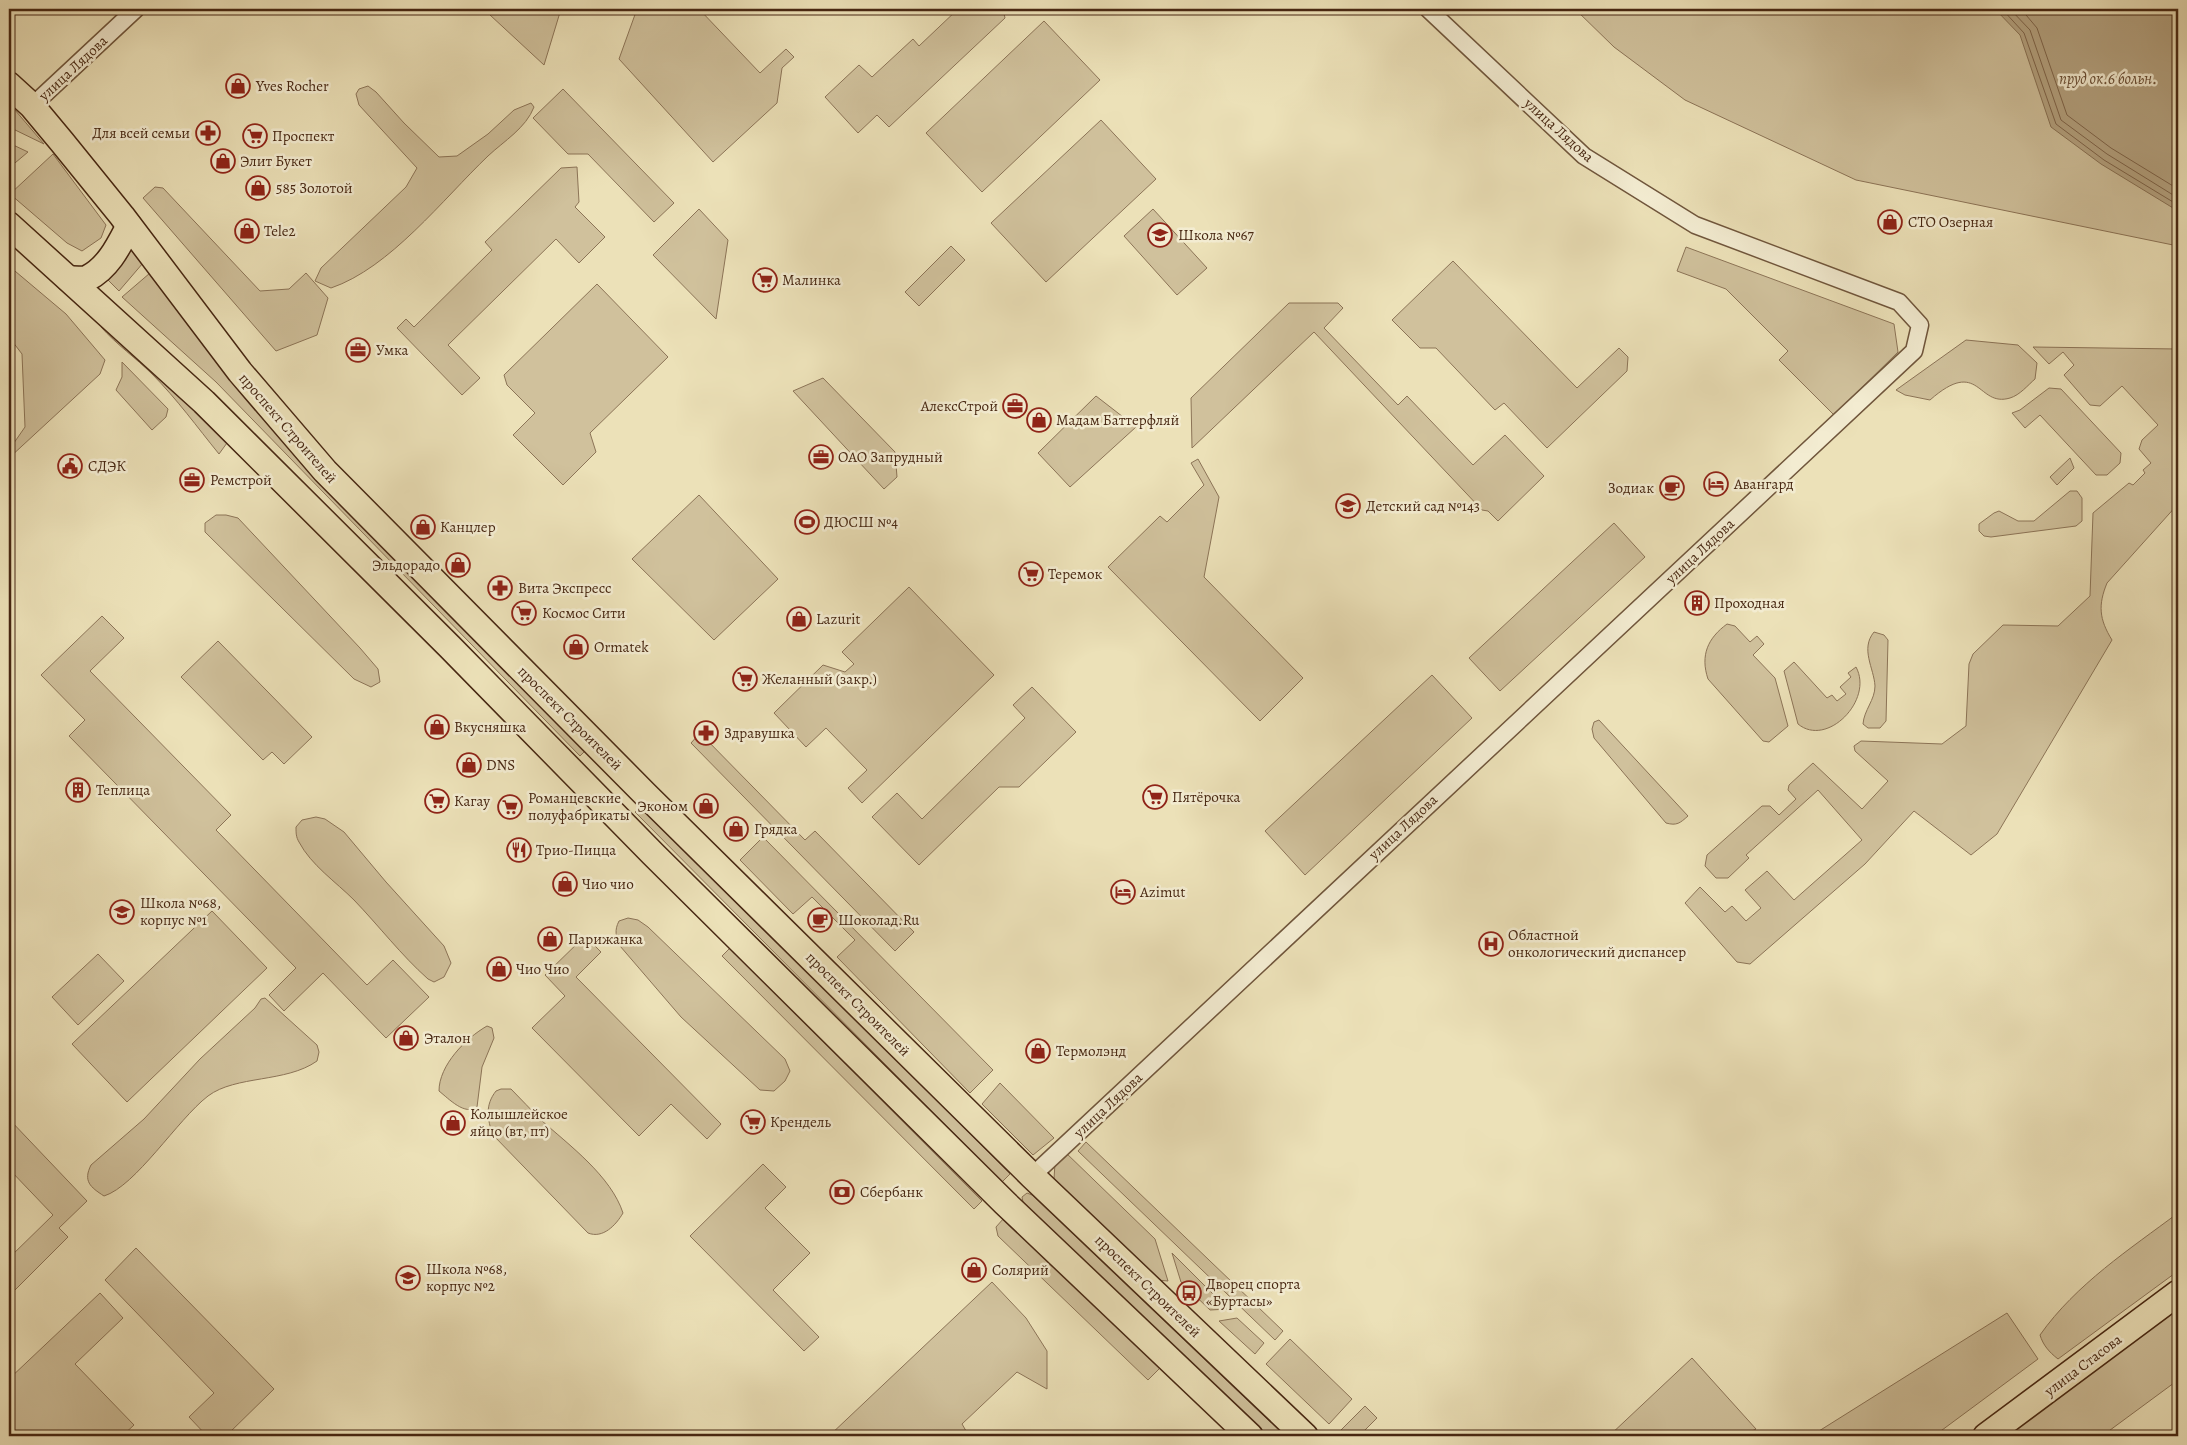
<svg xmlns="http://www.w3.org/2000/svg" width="2187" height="1445" font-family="Alegreya,serif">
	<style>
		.green { fill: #d0c19c; stroke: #8c7457 }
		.water { fill: #b4a280; stroke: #887154 }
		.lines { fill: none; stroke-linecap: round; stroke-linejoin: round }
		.shore { stroke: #7e6449; stroke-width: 1 }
		.minor-casing { stroke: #70563c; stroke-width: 19 }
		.primary-casing { stroke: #472712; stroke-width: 28 }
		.minor { stroke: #f3ecd1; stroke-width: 16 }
		.primary { stroke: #ece1b8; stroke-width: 25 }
		.labels { text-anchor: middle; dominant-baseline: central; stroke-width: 5; stroke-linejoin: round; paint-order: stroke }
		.street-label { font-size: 15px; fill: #472712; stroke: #f3ecd1 }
		.poi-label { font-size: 15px; fill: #472712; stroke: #f3ecd1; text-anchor: start }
		.water-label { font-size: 16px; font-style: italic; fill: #684c33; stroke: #f3ecd1 }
	</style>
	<rect width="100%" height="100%" fill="#ece1b8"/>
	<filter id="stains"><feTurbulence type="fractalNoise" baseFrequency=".004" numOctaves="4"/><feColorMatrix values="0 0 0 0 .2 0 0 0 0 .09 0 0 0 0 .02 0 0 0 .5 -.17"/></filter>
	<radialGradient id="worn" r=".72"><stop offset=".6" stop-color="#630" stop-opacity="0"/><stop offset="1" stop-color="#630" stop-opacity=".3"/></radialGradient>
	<g class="green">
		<path d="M492 9H561L544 65 490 15Z"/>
		<path d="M637 9H699L760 73 786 49 794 57 782 68 777 103 713 162 619 59Z"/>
		<path d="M958 9H1003L1005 18 889 127 877 115 858 133 825 97 859 65 872 77 913 39 919 46Z"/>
		<path d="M1575 9H2178V246L1856 180 1685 100 1614 47Z"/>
		<path d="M1044 21 1100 80 982 192 926 133Z"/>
		<path d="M368 86 376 92 404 123 439 157 457 156 488 134 514 110 531 103 534 107C526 128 504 141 488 156 443 199 390 268 331 288L315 281 321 268 406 187 417 168 359 105 356 94 359 89Z"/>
		<path d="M563 89 674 203 654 222 588 154H568L533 118Z"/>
		<path d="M9 103 44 144 9 127Z"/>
		<path d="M1101 120 1156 179 1046 282 991 223Z"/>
		<path d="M9 143 28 152 9 168Z"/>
		<path d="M53 154 106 225 101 238 82 251 67 243 10 194Z"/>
		<path d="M577 167 579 202 575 207 605 237 579 263 556 239 448 345 480 378 462 395 397 328 406 319 414 327 492 250 485 242 561 168Z"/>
		<path d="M155 187 163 188 260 291 289 289 306 273 328 298 317 335 276 351 143 198Z"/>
		<path d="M699 209 728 240 716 319 653 255Z"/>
		<path d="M1153 209 1207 268 1177 295 1124 236Z"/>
		<path d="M951 246 965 260 919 306 905 292Z"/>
		<path d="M130 247 143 263 119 291 102 274Z"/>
		<path d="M1686 247 1894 324 1898 352 1834 415 1779 360 1788 351 1726 289 1677 271Z"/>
		<path d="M1453 261 1577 388 1619 348 1628 357 1627 371 1547 448 1504 403 1495 410 1436 348H1420L1392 320Z"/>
		<path d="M9 266 66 314 105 360 100 374 9 458V450L25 427 22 354 9 337Z"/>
		<path d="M150 273 588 748 580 756 216 382 122 297Z"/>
		<path d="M597 284 668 357 590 433 596 452 563 485 513 435 535 413 507 385 504 375Z"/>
		<path d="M1289 303H1338L1343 308 1324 328 1398 405 1407 396 1473 465 1505 435 1544 476 1498 521 1488 511 1482 510 1314 332 1192 448 1191 398Z"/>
		<path d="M105 322 232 436 219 454C197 427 177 399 152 374 136 358 117 345 101 327Z"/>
		<path d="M1966 340 2018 345 2037 363 2035 379C2028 385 2020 395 2010 398 1977 408 1980 356 1930 400L1905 395 1896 390Z"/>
		<path d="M2033 347 2178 349V504L2107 583C2098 605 2099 619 2112 640L1997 834 1971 855 1914 811 1865 864 1750 964 1737 962 1685 903 1700 887 1725 912 1732 906 1746 921 1761 908 1745 890 1767 871 1794 900 1862 840 1818 790 1746 855 1749 858 1728 878H1716L1705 866 1707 855 1762 806H1770L1779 815 1796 799 1788 790 1789 785 1813 763 1862 809 1888 781 1855 751 1854 746 1861 741 1942 744 1966 726 1969 664 1973 654 2003 625 2058 626 2090 596 2093 513 2129 483 2133 485 2145 473 2143 470 2151 463 2139 449 2142 440 2158 425 2122 386 2100 406 2090 405 2064 375 2074 365 2063 352 2049 364Z"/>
		<path d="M122 362 168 409 166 417 152 430 116 390 122 377Z"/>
		<path d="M823 378 895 452 897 477 884 489 793 391Z"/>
		<path d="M2049 388 2061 389 2121 453 2120 463 2107 475H2096L2040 415 2025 428 2012 413 2020 410Z"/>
		<path d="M1096 396 1136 427 1070 487 1038 453Z"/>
		<path d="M2070 458 2074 468 2057 485 2050 477Z"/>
		<path d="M1198 459 1219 497 1204 577 1303 678 1260 721 1108 567 1160 516 1167 522 1204 485 1191 463Z"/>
		<path d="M2070 491H2077L2082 498V521L2076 526 1991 537 1984 536 1979 531V524L1994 513 1999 511 2018 521H2034Z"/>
		<path d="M699 495 778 579 714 640 632 559Z"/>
		<path d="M216 515H226L238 518 360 648 378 669 380 682 371 687 354 679 205 532V523Z"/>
		<path d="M1614 523 1645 557 1500 691 1469 658Z"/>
		<path d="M909 587 994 675 862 803 848 788 867 770 826 728 806 747 774 713 823 665 845 672 854 664 842 652Z"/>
		<path d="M102 616 124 638 90 671 231 815 216 830 367 985 393 960 429 997 386 1038 323 973 284 1011 269 995 296 968 69 736 85 720 41 675Z"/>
		<path d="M1727 624 1735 626 1750 642 1757 636 1764 644 1753 655 1775 678 1788 726 1769 742 1763 741 1708 679C1700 655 1708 638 1727 624Z"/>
		<path d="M1874 632 1884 635 1888 640 1886 721 1880 728H1868L1863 724C1864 710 1875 700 1875 686 1874 668 1860 649 1874 632Z"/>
		<path d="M218 641 312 737 284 764 272 752 263 760 181 677Z"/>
		<path d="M1794 662 1827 698 1832 695 1837 701 1846 694 1840 687 1851 677 1848 673 1856 667C1874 700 1827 748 1798 724L1784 671Z"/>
		<path d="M1432 675 1472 718 1305 875 1265 831Z"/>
		<path d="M1032 687 1076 732 1019 787H999L919 865 872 817 897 793 922 819 1025 718 1013 705Z"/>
		<path d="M1599 720 1688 816C1680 823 1677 826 1666 823L1594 738 1592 729 1594 722Z"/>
		<path d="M700 733 805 840 815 831 914 932 895 951 691 743Z"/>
		<path d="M643 804 1010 1174 1002 1182 635 812Z"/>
		<path d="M316 817 325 819 344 832 386 882 444 946 451 963 444 977 434 982 428 979C401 955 379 926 354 900 336 882 311 865 299 842 296 837 296 833 296 827L302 820Z"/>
		<path d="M763 837 993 1070 970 1093 837 957 855 940 812 897 793 914 740 860Z"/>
		<path d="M212 911 267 968 127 1102 72 1044Z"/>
		<path d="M628 918 638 920 648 927 785 1059 790 1071 785 1081 774 1091 760 1090 681 1017 620 946C616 936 614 931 619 921Z"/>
		<path d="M585 936 601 952 576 977 721 1124 707 1139 671 1104 639 1136 532 1028 565 996 545 975Z"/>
		<path d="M730 948 982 1201 974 1209 722 956Z"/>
		<path d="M98 954 124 981 78 1025 52 997Z"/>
		<path d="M265 998 317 1045 319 1052 317 1061C286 1083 236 1075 208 1096 177 1120 136 1186 104 1196 90 1187 83 1181 91 1165L144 1119 200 1059 255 1008 261 999Z"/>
		<path d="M487 1026 492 1028 494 1038 482 1067 477 1107C465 1116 449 1099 439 1091 439 1065 466 1038 487 1026Z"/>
		<path d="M1000 1083 1054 1138 1033 1155 982 1104Z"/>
		<path d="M501 1089H511C521 1099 531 1110 541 1120 569 1145 611 1176 623 1213 616 1225 603 1239 588 1233L493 1135C487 1119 485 1105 496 1091Z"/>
		<path d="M9 1119 87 1201 59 1228 68 1237 9 1296V1258L53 1215 9 1169Z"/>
		<path d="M1086 1142 1283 1331 1275 1340 1078 1151Z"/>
		<path d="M1064 1151 1155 1239 1168 1281 1156 1280 1054 1179 1055 1163Z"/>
		<path d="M763 1164 786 1187 765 1208 810 1253 773 1290 819 1337 804 1351 690 1236Z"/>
		<path d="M1027 1193 1032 1195 1285 1436H1267L1023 1202 1022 1197Z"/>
		<path d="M2178 1213V1271L2058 1359C2049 1352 2043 1345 2040 1335 2076 1284 2130 1249 2178 1213Z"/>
		<path d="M1004 1218 1160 1368 1148 1380 998 1236 996 1227Z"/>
		<path d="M136 1248 274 1389 226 1436H207L189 1417 214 1393 105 1280Z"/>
		<path d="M1172 1253 1228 1309 1210 1310 1181 1282Z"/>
		<path d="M992 1282 1026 1318 1047 1351V1389L1017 1372 962 1424 969 1436H928L924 1432 919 1436H829Z"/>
		<path d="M100 1293 123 1318 75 1364 134 1425 122 1436H16L9 1429V1379Z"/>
		<path d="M2178 1305V1380L2102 1436H1998Z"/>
		<path d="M2007 1313 2038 1359 1934 1436H1811Z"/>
		<path d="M1237 1318 1264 1343 1255 1354 1219 1321Z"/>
		<path d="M1290 1339 1352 1399 1329 1424 1266 1364Z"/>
		<path d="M1692 1358 1756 1429 1742 1436H1609Z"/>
		<path d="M1365 1406 1377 1418 1359 1436H1343L1339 1432Z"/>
	</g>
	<path class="water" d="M1995 9H2178V211L2101 164 2051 127 2020 35Z"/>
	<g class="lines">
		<g class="shore">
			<path d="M2002 9 2024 33 2056 124 2104 160 2178 205"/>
			<path d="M2010 9 2030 30 2061 120 2107 154 2178 198"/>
			<path d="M2021 9 2037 28 2067 115 2111 148 2178 189"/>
		</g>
		<g class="minor-casing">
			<g id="minor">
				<path d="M32 106 136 9"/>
				<path d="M1032 1176 1914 351 1920 325 1899 302 1695 225 1584 156 1428 9"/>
			</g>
		</g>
		<g class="primary-casing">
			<g id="primary">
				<path d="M9 85 32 106 62 142 122 216 240 372 325 471 645 794 1032 1176 1305 1436"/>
				<path d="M9 225 204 402 450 647 653 854 1005 1203 1250 1436"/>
				<path d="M69 279C74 279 83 280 88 278 109 267 119 245 129 226"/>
				<path d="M1986 1436 2178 1293"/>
			</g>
		</g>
		<use href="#minor" class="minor"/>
		<use href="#primary" class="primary"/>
	</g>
	<defs>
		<g id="shop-ring" transform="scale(1.25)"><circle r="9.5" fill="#f3ecd1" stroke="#8f2418" stroke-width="1.5"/><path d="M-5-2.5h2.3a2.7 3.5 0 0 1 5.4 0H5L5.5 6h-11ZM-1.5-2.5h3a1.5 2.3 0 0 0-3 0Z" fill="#8f2418"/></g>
		<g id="pharmacy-ring" transform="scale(1.25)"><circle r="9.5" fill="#f3ecd1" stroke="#8f2418" stroke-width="1.5"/><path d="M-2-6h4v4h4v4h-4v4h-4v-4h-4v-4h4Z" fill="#8f2418"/></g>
		<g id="supermarket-ring" transform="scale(1.25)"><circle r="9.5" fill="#f3ecd1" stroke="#8f2418" stroke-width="1.5"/><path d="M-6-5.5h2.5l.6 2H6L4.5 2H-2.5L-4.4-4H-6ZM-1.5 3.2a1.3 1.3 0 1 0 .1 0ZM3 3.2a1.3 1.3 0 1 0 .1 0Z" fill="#8f2418"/></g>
		<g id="school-ring" transform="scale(1.25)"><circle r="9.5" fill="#f3ecd1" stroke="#8f2418" stroke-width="1.5"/><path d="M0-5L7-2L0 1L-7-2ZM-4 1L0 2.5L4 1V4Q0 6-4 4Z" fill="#8f2418"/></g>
		<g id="office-ring" transform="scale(1.25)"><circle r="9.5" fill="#f3ecd1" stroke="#8f2418" stroke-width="1.5"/><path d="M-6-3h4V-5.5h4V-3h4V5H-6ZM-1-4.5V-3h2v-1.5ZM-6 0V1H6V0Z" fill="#8f2418"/></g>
		<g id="civic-ring" transform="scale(1.25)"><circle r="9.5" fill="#f3ecd1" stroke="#8f2418" stroke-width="1.5"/><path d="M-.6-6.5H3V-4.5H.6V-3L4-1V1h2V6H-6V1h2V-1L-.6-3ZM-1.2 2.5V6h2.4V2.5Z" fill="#8f2418"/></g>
		<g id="hotel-ring" transform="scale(1.25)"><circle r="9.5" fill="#f3ecd1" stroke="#8f2418" stroke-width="1.5"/><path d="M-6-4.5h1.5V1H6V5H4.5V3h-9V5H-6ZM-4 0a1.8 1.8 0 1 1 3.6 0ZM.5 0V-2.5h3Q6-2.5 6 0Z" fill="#8f2418"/></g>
		<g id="cafe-ring" transform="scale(1.25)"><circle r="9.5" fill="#f3ecd1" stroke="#8f2418" stroke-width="1.5"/><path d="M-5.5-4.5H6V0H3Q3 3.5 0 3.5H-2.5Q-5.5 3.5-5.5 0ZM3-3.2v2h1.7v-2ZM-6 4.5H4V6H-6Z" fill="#8f2418"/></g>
		<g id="stadium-ring" transform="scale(1.25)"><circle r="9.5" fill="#f3ecd1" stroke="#8f2418" stroke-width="1.5"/><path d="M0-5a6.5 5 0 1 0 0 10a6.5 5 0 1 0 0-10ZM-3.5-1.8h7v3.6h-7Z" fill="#8f2418"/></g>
		<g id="building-ring" transform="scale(1.25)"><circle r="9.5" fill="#f3ecd1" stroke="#8f2418" stroke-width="1.5"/><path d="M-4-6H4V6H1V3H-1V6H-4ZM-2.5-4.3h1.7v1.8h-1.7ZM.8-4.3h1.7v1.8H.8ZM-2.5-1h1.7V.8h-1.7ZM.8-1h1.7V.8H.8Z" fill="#8f2418"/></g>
		<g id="restaurant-ring" transform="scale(1.25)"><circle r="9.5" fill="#f3ecd1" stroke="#8f2418" stroke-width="1.5"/><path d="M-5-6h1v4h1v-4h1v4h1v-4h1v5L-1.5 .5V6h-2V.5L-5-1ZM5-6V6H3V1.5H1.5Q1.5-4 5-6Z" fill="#8f2418"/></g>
		<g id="hospital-ring" transform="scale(1.25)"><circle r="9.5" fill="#f3ecd1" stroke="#8f2418" stroke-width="1.5"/><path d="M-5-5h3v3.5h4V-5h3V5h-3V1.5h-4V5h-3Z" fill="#8f2418"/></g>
		<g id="bank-ring" transform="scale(1.25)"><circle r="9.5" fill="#f3ecd1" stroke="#8f2418" stroke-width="1.5"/><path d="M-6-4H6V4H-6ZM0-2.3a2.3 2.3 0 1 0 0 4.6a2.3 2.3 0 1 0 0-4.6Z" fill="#8f2418"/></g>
		<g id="bus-ring" transform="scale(1.25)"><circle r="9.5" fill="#f3ecd1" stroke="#8f2418" stroke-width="1.5"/><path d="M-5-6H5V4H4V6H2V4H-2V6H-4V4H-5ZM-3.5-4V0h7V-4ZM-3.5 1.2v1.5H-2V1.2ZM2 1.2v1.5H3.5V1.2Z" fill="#8f2418"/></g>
	</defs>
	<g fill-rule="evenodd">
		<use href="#shop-ring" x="238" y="86"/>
		<use href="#pharmacy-ring" x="208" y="133"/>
		<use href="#supermarket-ring" x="255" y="136"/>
		<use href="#shop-ring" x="223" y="161"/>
		<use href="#shop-ring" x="258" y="188"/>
		<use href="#shop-ring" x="1890" y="222"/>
		<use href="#shop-ring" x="247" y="231"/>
		<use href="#school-ring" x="1160" y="235"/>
		<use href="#supermarket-ring" x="765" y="280"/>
		<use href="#office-ring" x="358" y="350"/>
		<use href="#office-ring" x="1015" y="406"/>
		<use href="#shop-ring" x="1039" y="420"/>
		<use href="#office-ring" x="821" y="457"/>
		<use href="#civic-ring" x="70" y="466"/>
		<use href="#office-ring" x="192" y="480"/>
		<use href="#hotel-ring" x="1716" y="484"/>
		<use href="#cafe-ring" x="1672" y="488"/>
		<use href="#school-ring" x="1348" y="506"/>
		<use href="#stadium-ring" x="807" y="522"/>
		<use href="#shop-ring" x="423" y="527"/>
		<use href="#shop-ring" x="458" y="565"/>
		<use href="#supermarket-ring" x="1031" y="574"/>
		<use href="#pharmacy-ring" x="500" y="588"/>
		<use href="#building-ring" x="1697" y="603"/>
		<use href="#supermarket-ring" x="524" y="613"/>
		<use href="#shop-ring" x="799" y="619"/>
		<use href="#shop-ring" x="576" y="647"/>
		<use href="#supermarket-ring" x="745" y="679"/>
		<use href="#shop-ring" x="437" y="727"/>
		<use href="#pharmacy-ring" x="706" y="733"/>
		<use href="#shop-ring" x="469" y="765"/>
		<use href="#building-ring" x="78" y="790"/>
		<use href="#supermarket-ring" x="1155" y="797"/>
		<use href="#supermarket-ring" x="437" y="801"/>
		<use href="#shop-ring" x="706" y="806"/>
		<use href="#supermarket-ring" x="510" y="807"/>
		<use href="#shop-ring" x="736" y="829"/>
		<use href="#restaurant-ring" x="519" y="850"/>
		<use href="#shop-ring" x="565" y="884"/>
		<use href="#hotel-ring" x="1123" y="892"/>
		<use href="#school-ring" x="122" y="912"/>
		<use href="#cafe-ring" x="820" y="920"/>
		<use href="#shop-ring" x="550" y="939"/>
		<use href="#hospital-ring" x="1491" y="944"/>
		<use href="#shop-ring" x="499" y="969"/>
		<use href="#shop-ring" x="406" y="1038"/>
		<use href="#shop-ring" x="1038" y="1051"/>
		<use href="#supermarket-ring" x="753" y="1122"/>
		<use href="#shop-ring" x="453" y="1123"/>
		<use href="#bank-ring" x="842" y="1192"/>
		<use href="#shop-ring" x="974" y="1270"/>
		<use href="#school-ring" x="408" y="1278"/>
		<use href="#bus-ring" x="1189" y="1293"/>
	</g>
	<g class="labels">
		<g class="street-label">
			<text transform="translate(73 68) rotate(-43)">улица Лядова</text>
			<text transform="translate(1559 130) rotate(42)">улица Лядова</text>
			<text transform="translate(288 428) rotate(49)">проспект Строителей</text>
			<text transform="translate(1700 551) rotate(-43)">улица Лядова</text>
			<text transform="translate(570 718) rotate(45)">проспект Строителей</text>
			<text transform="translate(1403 827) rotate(-43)">улица Лядова</text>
			<text transform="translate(858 1004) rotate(45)">проспект Строителей</text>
			<text transform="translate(1108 1105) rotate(-43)">улица Лядова</text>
			<text transform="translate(1148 1286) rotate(44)">проспект Строителей</text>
			<text transform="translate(2083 1365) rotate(-37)">улица Стасова</text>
		</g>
		<g class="poi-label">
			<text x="256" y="86">Yves Rocher</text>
			<text x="190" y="133" text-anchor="end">Для всей семьи</text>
			<text x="272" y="136">Проспект</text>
			<text x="240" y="161">Элит Букет</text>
			<text x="276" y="188">585 Золотой</text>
			<text x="1908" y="222">СТО Озерная</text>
			<text x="264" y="231">Tele2</text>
			<text x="1178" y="235">Школа №67</text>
			<text x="782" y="280">Малинка</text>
			<text x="376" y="350">Умка</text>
			<text x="998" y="406" text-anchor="end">АлексСтрой</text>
			<text x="1056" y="420">Мадам Баттерфляй</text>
			<text x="838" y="457">ОАО Запрудный</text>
			<text x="88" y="466">СДЭК</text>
			<text x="210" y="480">Ремстрой</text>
			<text x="1734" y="484">Авангард</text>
			<text x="1654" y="488" text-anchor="end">Зодиак</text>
			<text x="1366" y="506">Детский сад №143</text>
			<text x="824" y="522">ДЮСШ №4</text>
			<text x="440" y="527">Канцлер</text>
			<text x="440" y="565" text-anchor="end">Эльдорадо</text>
			<text x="1048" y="574">Теремок</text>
			<text x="518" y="588">Вита Экспресс</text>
			<text x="1714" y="603">Проходная</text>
			<text x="542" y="613">Космос Сити</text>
			<text x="816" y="619">Lazurit</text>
			<text x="594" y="647">Ormatek</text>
			<text x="762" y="679">Желанный (закр.)</text>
			<text x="454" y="727">Вкусняшка</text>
			<text x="724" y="733">Здравушка</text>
			<text x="486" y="765">DNS</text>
			<text x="96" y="790">Теплица</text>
			<text x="1172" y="797">Пятёрочка</text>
			<text x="528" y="798">Романцевские<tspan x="528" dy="17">полуфабрикаты</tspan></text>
			<text x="454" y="801">Кагау</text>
			<text x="688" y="806" text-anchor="end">Эконом</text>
			<text x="754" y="829">Грядка</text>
			<text x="536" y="850">Трио-Пицца</text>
			<text x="582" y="884">Чио чио</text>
			<text x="1140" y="892">Azimut</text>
			<text x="140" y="903">Школа №68,<tspan x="140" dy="17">корпус №1</tspan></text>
			<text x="838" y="920">Шоколад.Ru</text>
			<text x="1508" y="935">Областной<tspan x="1508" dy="17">онкологический диспансер</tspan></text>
			<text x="568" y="939">Парижанка</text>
			<text x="516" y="969">Чио Чио</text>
			<text x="424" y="1038">Эталон</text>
			<text x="1056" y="1051">Термолэнд</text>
			<text x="470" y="1114">Колышлейское<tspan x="470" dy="17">яйцо (вт, пт)</tspan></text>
			<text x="770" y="1122">Крендель</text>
			<text x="860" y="1192">Сбербанк</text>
			<text x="426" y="1269">Школа №68,<tspan x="426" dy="17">корпус №2</tspan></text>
			<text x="992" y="1270">Солярий</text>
			<text x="1206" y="1284">Дворец спорта<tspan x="1206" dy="17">«Буртасы»</tspan></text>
		</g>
		<g class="water-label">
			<text x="2108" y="79">пруд ок.6 больн.</text>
		</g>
	</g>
	<rect width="2187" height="1445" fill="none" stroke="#ece1b8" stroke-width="30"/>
	<rect x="10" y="10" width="2167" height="1425" fill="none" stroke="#472712" stroke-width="2.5"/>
	<rect x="15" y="15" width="2157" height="1415" fill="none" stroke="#472712"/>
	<rect width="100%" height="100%" filter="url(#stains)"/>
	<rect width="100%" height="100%" fill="url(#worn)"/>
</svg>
